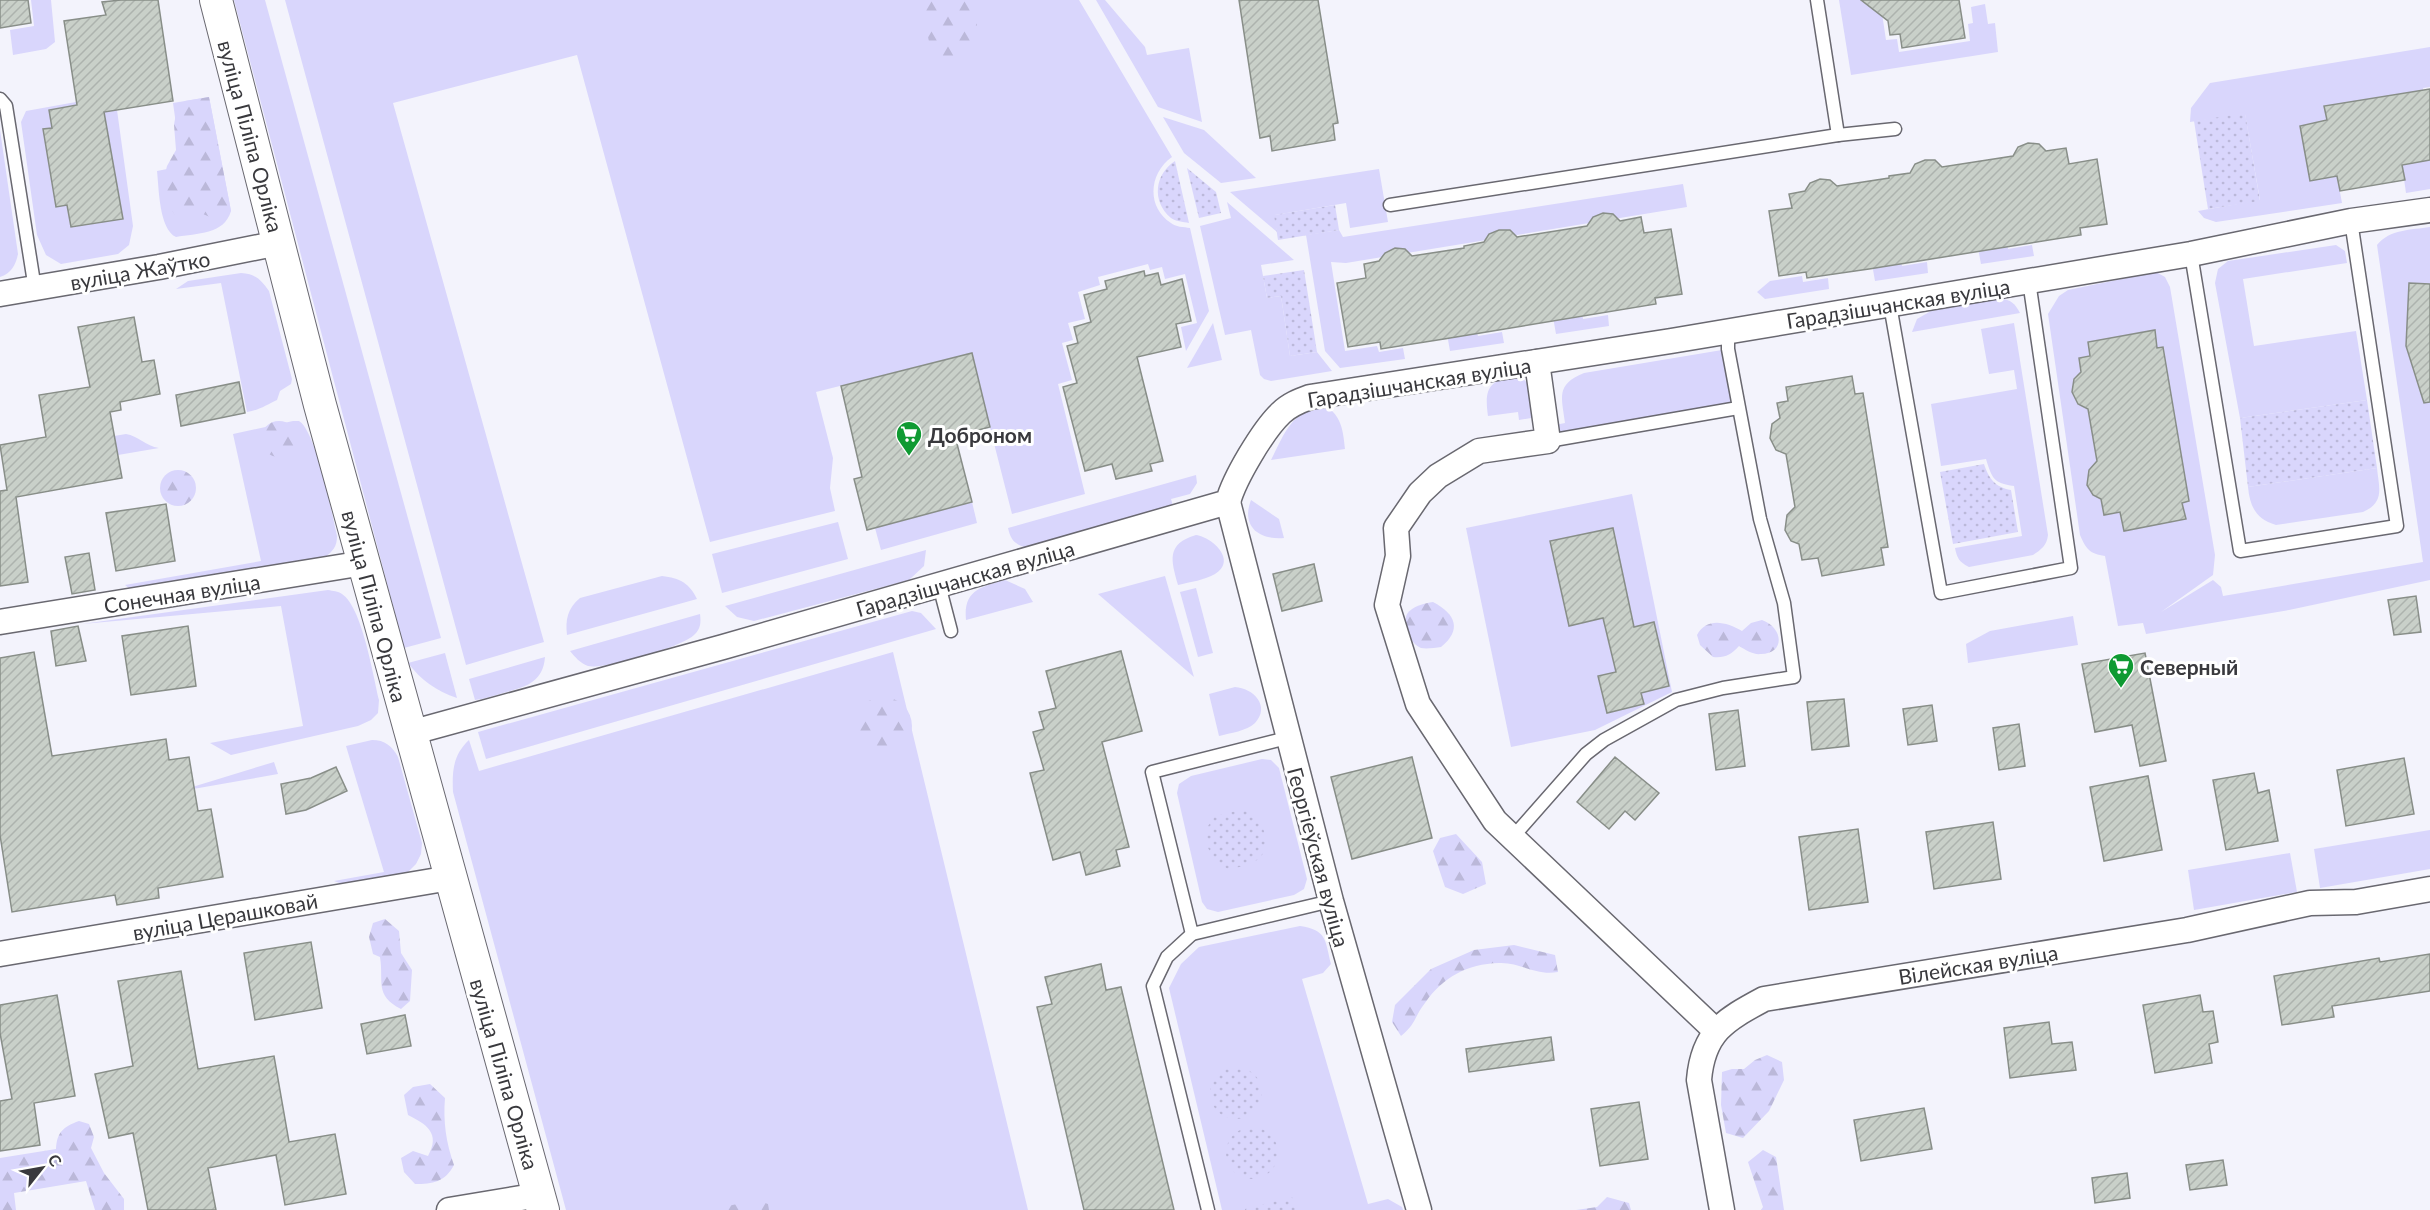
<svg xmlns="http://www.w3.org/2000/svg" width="2430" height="1210" font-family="Lato,sans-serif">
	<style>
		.green { fill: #d9d6fc }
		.forest { fill: url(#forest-firs) }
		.park { fill: url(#park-dots) }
		.building { fill: url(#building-hatch); stroke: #888e88; stroke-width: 1.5 }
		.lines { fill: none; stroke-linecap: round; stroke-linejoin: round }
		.service-casing { stroke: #696870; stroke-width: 15 }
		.minor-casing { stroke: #696870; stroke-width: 27 }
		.tertiary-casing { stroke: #696870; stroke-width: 34 }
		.service { stroke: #fff; stroke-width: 12 }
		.minor { stroke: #fff; stroke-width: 24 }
		.tertiary { stroke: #fff; stroke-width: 32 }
		.labels { text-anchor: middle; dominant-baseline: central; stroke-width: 6; stroke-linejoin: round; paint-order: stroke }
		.street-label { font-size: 21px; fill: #39393d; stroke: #fff }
		.poi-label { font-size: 21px; font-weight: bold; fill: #39393d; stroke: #fff; text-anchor: start }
	</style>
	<defs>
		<pattern id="forest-firs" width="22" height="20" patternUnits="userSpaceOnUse" patternTransform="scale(1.5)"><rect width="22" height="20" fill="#d9d6fc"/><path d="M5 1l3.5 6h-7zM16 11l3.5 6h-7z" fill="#bbb8d9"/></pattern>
		<pattern id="park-dots" width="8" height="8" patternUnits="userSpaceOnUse" patternTransform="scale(1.5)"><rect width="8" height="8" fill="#d9d6fc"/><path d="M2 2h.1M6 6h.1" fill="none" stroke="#bbb8d9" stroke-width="1.8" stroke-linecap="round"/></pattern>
		<pattern id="building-hatch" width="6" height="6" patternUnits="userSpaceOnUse" patternTransform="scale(1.5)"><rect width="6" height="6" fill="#c9d0c9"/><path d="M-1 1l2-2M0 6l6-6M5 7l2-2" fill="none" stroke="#adb3ae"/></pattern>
	</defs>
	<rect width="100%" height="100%" fill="#f3f3fc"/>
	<g class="green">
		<path d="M31 0H51L55 42 46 49 13 55 10 30 34 26Z"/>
		<path d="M234 0H265L441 638 404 648Z"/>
		<path d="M285 0H1079L1172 157C1149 173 1146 207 1171 223 1175 227 1184 227 1190 228L1209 311 1186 351 1181 327 1197 323 1185 274 1165 279 1162 267 1150 270 1148 264 1098 277 1100 285 1078 292 1085 319 1068 323 1073 340 1062 343 1072 380 1058 384 1085 494 1012 514 971 353 816 392 833 458 830 488 835 511 710 542 577 55 393 103 544 642 466 665Z"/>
		<path d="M1096 0H1105L1145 47 1147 55 1189 48 1202 122 1158 107Z"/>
		<path d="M1839 0H1880L1886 40 1897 39 1899 52 1970 41 1968 24 1973 23 1971 7 1985 4 1988 24 1995 23 1998 52 1851 75Z"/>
		<path d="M2430 47V87L2423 88 2426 105 2385 96 2325 106 2327 120 2301 126 2310 181 2337 176 2342 203 2216 222 2204 218 2198 211 2260 200 2245 114 2190 122 2191 108 2210 83Z"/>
		<path d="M209 97 231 211C224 235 197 233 176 237 159 229 159 189 157 171L182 166 173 103Z"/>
		<path d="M76 102 77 105 117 110 133 226 129 245 118 254 61 264 46 255 37 235 21 122 26 111Z"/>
		<path d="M1163 117 1204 130 1256 178 1221 183 1184 153Z"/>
		<path d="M0 130 18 254C16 264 11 274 0 277Z"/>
		<path d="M2430 160V189L2406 193 2402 165Z"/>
		<path d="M1379 169 1388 222 1350 228 1346 203 1275 215 1277 232 1230 192Z"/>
		<path d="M1683 184 1687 207 1346 263 1331 262 1345 351 1377 346 1379 352 1403 348 1405 359 1340 368 1325 351 1306 235 1339 230 1343 237Z"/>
		<path d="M1227 202 1294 260 1261 265 1267 298 1281 296 1290 356 1317 352 1332 371 1271 381 1264 379 1260 375 1251 330 1225 335 1200 226 1231 218Z"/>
		<path d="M2430 227V580L2289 610 2146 634 2143 623 2118 626 2105 556C2090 554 2086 549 2080 535L2048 314 2059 296 2068 290 2156 272 2165 277 2170 287 2215 555 2213 575 2161 612 2213 580 2221 587 2223 596 2423 562 2377 245C2390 229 2411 230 2430 227Z"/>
		<path d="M2007 243 2008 249 2032 245 2034 256 1981 264 1978 248Z"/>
		<path d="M2336 245 2345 251 2347 263 2243 279 2254 346 2356 331 2367 400 2240 418 2215 283 2218 269 2228 261Z"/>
		<path d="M1901 260 1902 266 1927 262 1928 273 1875 281 1872 264Z"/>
		<path d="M241 273C256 274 261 280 269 291L292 379 291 384 280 391 277 400C266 405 260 410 247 412L221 283 176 289 188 281Z"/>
		<path d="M1802 276 1803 282 1828 278 1829 289 1765 299 1757 292 1770 281Z"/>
		<path d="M2000 299C2011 299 2015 304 2020 313L1912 332 1917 319 1931 311Z"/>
		<path d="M1582 313 1583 319 1608 315 1609 326 1556 334 1553 317Z"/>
		<path d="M1213 323 1222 360 1187 368Z"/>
		<path d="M2014 323 2048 535C2047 545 2041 550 2033 555L1969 567C1959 562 1957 558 1955 548L2022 536 2014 486C1993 483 1992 478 1986 459L1941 466 1931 404 2017 389 2014 370 1989 374 1981 329Z"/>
		<path d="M1476 330 1478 336 1502 332 1504 343 1450 351 1447 334Z"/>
		<path d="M1728 349 1738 408 1558 439 1555 425 1565 423C1562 397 1555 385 1584 373Z"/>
		<path d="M1516 375C1535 383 1533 400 1537 417L1519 420 1518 412 1488 416C1484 388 1489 381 1516 375Z"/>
		<path d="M1326 406C1342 417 1343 431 1345 449L1271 460C1286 431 1290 412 1326 406Z"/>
		<path d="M293 421H299C316 431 332 514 337 536 337 547 333 551 324 558L134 592 125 585 261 561 233 434Z"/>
		<path d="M126 434C138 436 146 446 159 448L118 455 114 436Z"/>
		<path d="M2377 468C2379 488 2385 502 2363 512L2276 525C2256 519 2250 507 2248 487Z"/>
		<path d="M1196 475 1197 483 1190 494 1171 499 1173 506 1027 548C1015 544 1011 541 1008 528Z"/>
		<path d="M1632 494 1672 692 1595 730 1511 747 1466 528Z"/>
		<path d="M1251 500 1279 519 1284 538C1258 540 1241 526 1251 500Z"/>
		<path d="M972 502 977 523 881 550 875 528Z"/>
		<path d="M838 522 848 559 722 593 712 554Z"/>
		<path d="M1196 535C1214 538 1237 561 1215 574 1205 580 1190 582 1178 585 1171 560 1166 544 1196 535Z"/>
		<path d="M926 550 924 566 909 580 754 621 737 617 725 606Z"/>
		<path d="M662 576C680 578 689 583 697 599L567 635C565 619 568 608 580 598Z"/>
		<path d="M1165 576 1194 677 1098 594Z"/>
		<path d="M1005 580 1025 589 1033 602 966 620C963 590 981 587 1005 580Z"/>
		<path d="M1196 588 1213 653 1198 657 1180 592Z"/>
		<path d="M328 590C333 591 338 591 342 594 362 607 373 675 379 700L378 713 371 720 358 726 231 755 210 743 303 726 281 606 82 624Z"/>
		<path d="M912 611 921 613 936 629 486 759 478 732Z"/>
		<path d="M700 614C701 622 701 629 694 635 682 647 604 670 588 666 580 663 575 657 570 651Z"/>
		<path d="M2073 616 2078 645 1968 663 1966 644 1990 631Z"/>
		<path d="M893 652 1028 1210H566L453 792C452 771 453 755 469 740L479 771Z"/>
		<path d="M445 653 457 698C436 691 421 680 408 663Z"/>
		<path d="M545 657C543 683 525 687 503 693 493 696 484 699 475 700L469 679Z"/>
		<path d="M1235 687C1253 688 1271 706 1255 723 1247 731 1230 733 1219 736L1209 694Z"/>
		<path d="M372 740C385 740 392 746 398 757L422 843 421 854 416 864 408 872 395 880 351 887 334 881 384 872 346 746Z"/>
		<path d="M1262 759 1271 760 1279 768 1307 879 1304 889 1294 895 1218 912 1207 909 1202 902 1177 793 1179 784 1191 776Z"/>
		<path d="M274 762 278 774 176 792Z"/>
		<path d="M2430 830V869L2320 888 2314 849Z"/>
		<path d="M2290 853 2297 892 2194 910 2188 870Z"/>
		<path d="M1300 926C1327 930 1325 940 1331 964L1323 973 1302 979 1368 1204 1388 1199 1402 1207 1403 1210H1222L1169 988 1181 964 1199 947Z"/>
	</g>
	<g class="forest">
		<path d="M921 0H967L977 23V50L956 65 930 47Z"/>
		<path d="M209 97 231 211 219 221 203 214 184 219 176 216 169 207 164 178 167 166 176 150 174 125 177 107 185 101Z"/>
		<circle cx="279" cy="439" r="18"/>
		<circle cx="178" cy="488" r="18"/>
		<path d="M1433 602C1456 614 1462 630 1441 647 1435 648 1426 649 1421 648 1410 644 1402 624 1407 614 1412 606 1425 603 1433 602Z"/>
		<path d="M1762 620C1784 628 1785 654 1761 654 1753 655 1746 650 1739 646 1731 655 1725 658 1713 657L1700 645 1697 635C1707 617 1726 622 1742 631L1751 623Z"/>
		<circle cx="883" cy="726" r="29"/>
		<path d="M1456 834 1482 862 1486 884 1463 894 1445 887 1433 851 1440 838Z"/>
		<path d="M385 919 399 931 401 953 412 970 410 1001 401 1009C374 995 384 982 380 957L373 954 369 937 373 923Z"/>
		<path d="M1514 945 1555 955 1558 972C1535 976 1520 962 1499 963 1467 964 1443 977 1425 1003 1414 1017 1416 1024 1401 1036L1392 1022 1395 1005 1431 969 1474 950Z"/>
		<path d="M1767 1055 1782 1062 1784 1080 1769 1111 1743 1138 1726 1133 1721 1105 1722 1072 1732 1069H1744L1755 1060Z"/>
		<path d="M430 1084 445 1098C443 1121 446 1143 454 1165 445 1182 433 1184 415 1184L404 1172 401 1158 413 1151 428 1156C441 1133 426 1124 408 1115L404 1095 413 1087Z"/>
		<path d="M79 1121 89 1124 94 1137 91 1148 104 1173 124 1199V1210H95L86 1181 14 1193 16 1210H0V1158L56 1149C57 1132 63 1127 79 1121Z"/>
		<path d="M1763 1150 1776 1157 1784 1210H1761L1763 1207 1748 1162Z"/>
		<path d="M1607 1197 1629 1203 1631 1210H1576L1597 1207Z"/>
		<path d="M756 1200 768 1204 769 1210H709Z"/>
	</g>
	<g class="park">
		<path d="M2245 113 2260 201 2208 209 2194 121Z"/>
		<path d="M1175 161 1189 223C1183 222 1175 221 1171 218 1151 201 1155 174 1175 161Z"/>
		<path d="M1187 168 1216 192 1221 213 1199 218Z"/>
		<path d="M1335 205 1339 230 1278 240 1274 215Z"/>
		<path d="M1304 270 1317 352 1290 356 1281 296 1267 298 1263 276Z"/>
		<path d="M2367 400 2377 468 2248 487 2240 418Z"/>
		<path d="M1984 464C1989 479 1995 487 2011 490L2018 532 1953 544 1940 472Z"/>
		<path d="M1248 808C1264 825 1270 835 1261 858L1245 866 1228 869 1215 861 1207 846 1206 829 1215 816Z"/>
		<circle cx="1236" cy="1093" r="26"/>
		<circle cx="1252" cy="1153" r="26"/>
		<path d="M1292 1197 1296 1210H1245V1209Z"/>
	</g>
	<g class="building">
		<path d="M0 0H28L31 23 0 28Z"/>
		<path d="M121 0H158L173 101 104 112 123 219 71 227 67 205 56 207 43 129 52 128 49 110 77 105 64 21 106 15 102 2Z"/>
		<path d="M1239 0H1318L1338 123 1333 124 1335 140 1272 151 1270 136 1260 138Z"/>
		<path d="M1861 0H1959L1965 38 1902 48 1900 34 1890 35 1888 21Z"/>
		<path d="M2430 89V160L2402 165 2405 180 2340 191 2337 176 2310 181 2300 126 2327 120 2324 106Z"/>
		<path d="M2028 143 2039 144 2046 151 2066 148 2069 164 2097 159 2107 224 2080 228 2081 235 1869 269 1807 278 1806 272 1779 276 1769 211 1792 208 1789 194 1805 191 1810 183 1820 179 1830 180 1837 186 1889 178V176L1910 173 1915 164 1925 160H1935L1942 167 2013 156 2018 147Z"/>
		<path d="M1603 213 1613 214 1620 221 1641 217 1644 233 1671 229 1682 294 1655 298 1656 304 1444 339 1381 349 1380 342 1348 347 1337 283 1366 278 1364 264 1379 261 1385 253 1395 248 1405 249 1412 256 1464 248V246L1484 242 1489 234 1499 230H1510L1517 237 1587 226 1593 217Z"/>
		<path d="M1144 271 1145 276 1158 273 1161 285 1182 279 1191 321 1176 324 1181 347 1137 357 1163 461 1150 464 1152 471 1116 479 1112 464 1085 471 1063 387 1077 383 1067 346 1078 343 1074 327 1091 322 1084 295 1107 289 1105 281Z"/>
		<path d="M2409 283 2430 284V402L2424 403 2406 346Z"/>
		<path d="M134 317 142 362 154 360 160 394 120 402 121 410 110 412 122 478 16 497 28 582 0 586V491L7 490 0 445 46 437 39 395 90 387 78 327Z"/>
		<path d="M2155 330 2157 348 2163 347 2189 501 2182 503 2186 519 2124 531 2120 512 2104 515 2101 499 2093 495 2087 485 2089 470 2097 461 2088 409 2078 404 2072 392 2074 379 2081 372 2079 358 2090 356 2088 342Z"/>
		<path d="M972 353 990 427 955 436 972 502 867 530 854 479 862 477 841 386Z"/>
		<path d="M1852 376 1855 394 1863 393 1888 547 1881 548 1884 565 1822 576 1818 558 1802 560 1799 544 1791 541 1785 530 1787 515 1795 507 1786 454 1776 450 1770 438 1772 424 1780 418 1777 403 1788 401 1786 387Z"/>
		<path d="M239 382 245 413 181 426 176 395Z"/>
		<path d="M166 504 175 561 116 571 106 513Z"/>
		<path d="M1613 528 1634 627 1654 622 1669 686 1641 693 1644 704 1607 713 1598 676 1616 672 1603 618 1569 626 1550 541Z"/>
		<path d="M89 553 95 590 72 594 65 557Z"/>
		<path d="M1314 564 1322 601 1282 611 1273 574Z"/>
		<path d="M2416 596 2421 632 2394 635 2388 600Z"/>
		<path d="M78 626 86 661 56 666 51 631Z"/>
		<path d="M188 626 196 686 131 695 122 636Z"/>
		<path d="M1121 651 1142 731 1102 742 1129 847 1116 850 1120 866 1086 875 1080 852 1053 860 1030 773 1044 770 1033 732 1044 729 1039 712 1056 708 1046 671Z"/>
		<path d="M34 652 52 756 166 739 169 760 189 757 198 811 211 809 223 877 158 888 159 898 117 905 115 895 12 912 0 835V658Z"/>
		<path d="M2145 653 2166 761 2140 766 2132 725 2095 732 2082 664Z"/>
		<path d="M1844 699 1849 746 1812 750 1807 702Z"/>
		<path d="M1932 705 1937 741 1908 745 1903 709Z"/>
		<path d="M1738 710 1745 766 1716 770 1709 714Z"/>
		<path d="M2019 724 2025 766 1999 770 1993 728Z"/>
		<path d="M1412 757 1432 838 1352 859 1331 777Z"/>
		<path d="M1615 757 1659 793 1635 820 1625 811 1609 829 1577 802Z"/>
		<path d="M2404 758 2414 814 2346 826 2337 770Z"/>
		<path d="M336 767 347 791 306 810 286 814 281 784 311 778Z"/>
		<path d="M2254 773 2258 793 2269 790 2278 841 2226 850 2213 780Z"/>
		<path d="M2148 776 2162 850 2104 861 2090 787Z"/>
		<path d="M1993 822 2001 879 1934 889 1926 832Z"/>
		<path d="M1858 829 1868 902 1809 910 1799 837Z"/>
		<path d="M311 942 322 1008 255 1020 244 953Z"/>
		<path d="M2430 954V991L2332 1006 2334 1017 2282 1025 2274 976 2379 958 2380 962Z"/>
		<path d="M1101 964 1106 990 1121 987 1174 1210H1084L1037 1007 1052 1004 1045 977Z"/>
		<path d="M181 971 198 1069 274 1056 289 1142 335 1134 346 1194 285 1205 276 1155 208 1168 216 1210H148L133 1133 109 1138 95 1074 133 1066 118 981Z"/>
		<path d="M57 995 75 1096 34 1103 40 1145 0 1151V1101L12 1099 0 1033V1005Z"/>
		<path d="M2200 995 2203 1012 2213 1011 2218 1042 2209 1044 2212 1063 2155 1073 2143 1005Z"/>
		<path d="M405 1015 411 1046 367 1054 361 1024Z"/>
		<path d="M2049 1022 2052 1044 2072 1042 2076 1070 2010 1078 2004 1028Z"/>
		<path d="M1551 1037 1554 1060 1469 1072 1466 1049Z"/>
		<path d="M1639 1102 1648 1159 1600 1166 1591 1109Z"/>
		<path d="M1924 1108 1932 1149 1861 1161 1854 1120Z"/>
		<path d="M2223 1160 2227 1185 2190 1190 2186 1165Z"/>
		<path d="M2127 1173 2130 1198 2095 1203 2092 1178Z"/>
	</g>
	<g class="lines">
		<g class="service-casing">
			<g id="service">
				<path d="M1817 0 1838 135"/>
				<path d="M0 99 6 106 35 289"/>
				<path d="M1390 205 1838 135 1895 129"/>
				<path d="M2191 254 2240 551 2397 526 2351 221"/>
				<path d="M1890 305 1941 593 2071 568 2029 281"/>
				<path d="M1548 441 1738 408"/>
				<path d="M939 585 951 631"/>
				<path d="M1287 738 1152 772 1192 934 1331 901"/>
				<path d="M1512 838 1586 754 1604 740 1676 700 1723 688 1794 677 1784 603 1760 519 1728 349V331"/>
				<path d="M1192 934 1167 957 1153 986 1208 1210"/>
			</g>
		</g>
		<g class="minor-casing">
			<g id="minor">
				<path d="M0 294 159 267 279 243"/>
				<path d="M1537 362 1548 441 1479 451 1438 476 1420 493 1396 528 1398 556 1387 605 1418 704 1495 821 1716 1031"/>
				<path d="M1228 502 1331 901 1419 1210"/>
				<path d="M0 622 364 563"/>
				<path d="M410 733 723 647 1228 502C1234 479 1263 430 1281 413 1289 405 1299 401 1310 397L1671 341 2191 254 2351 221 2430 210"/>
				<path d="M0 954 450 878"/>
				<path d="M449 1210 539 1195"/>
				<path d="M1722 1210 1699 1080C1703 1032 1725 1020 1764 999L2187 930 2310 903 2356 902 2430 889"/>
			</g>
		</g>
		<g class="tertiary-casing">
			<path id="tertiary" d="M216 0 320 405 543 1210"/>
		</g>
		<use href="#service" class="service"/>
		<use href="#minor" class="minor"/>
		<use href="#tertiary" class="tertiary"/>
	</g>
	<defs>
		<g id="supermarket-pin" transform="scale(1.35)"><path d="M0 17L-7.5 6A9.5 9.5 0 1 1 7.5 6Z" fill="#0f9a32" stroke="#fff"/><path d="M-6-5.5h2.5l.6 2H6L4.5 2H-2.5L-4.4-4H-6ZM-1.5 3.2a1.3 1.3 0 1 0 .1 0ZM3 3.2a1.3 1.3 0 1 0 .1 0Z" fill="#fff"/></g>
	</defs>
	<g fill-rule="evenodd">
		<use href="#supermarket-pin" x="909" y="434"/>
		<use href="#supermarket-pin" x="2121" y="666"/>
	</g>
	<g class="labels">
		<g class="street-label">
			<text transform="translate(251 136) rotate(75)">вуліца Піліпа Орліка</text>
			<text transform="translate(140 270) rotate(-10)">вуліца Жаўтко</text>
			<text transform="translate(1898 303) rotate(-9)">Гарадзішчанская вуліца</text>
			<text transform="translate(1419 382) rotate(-9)">Гарадзішчанская вуліца</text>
			<text transform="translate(965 578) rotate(-16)">Гарадзішчанская вуліца</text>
			<text transform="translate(182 593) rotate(-9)">Сонечная вуліца</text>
			<text transform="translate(375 606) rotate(75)">вуліца Піліпа Орліка</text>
			<text transform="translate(1319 857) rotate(75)">Георгіеўская вуліца</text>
			<text transform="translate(225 916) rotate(-10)">вуліца Церашковай</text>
			<text transform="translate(1978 964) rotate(-9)">Вілейская вуліца</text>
			<text transform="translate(505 1074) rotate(74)">вуліца Піліпа Орліка</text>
		</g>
		<g class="poi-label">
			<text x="928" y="434">Доброном</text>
			<text x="2140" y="666">Северный</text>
		</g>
	</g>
	<g transform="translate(42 1168) rotate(59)" stroke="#ffffff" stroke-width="4.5" paint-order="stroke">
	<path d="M0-4.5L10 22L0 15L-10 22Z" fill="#39393d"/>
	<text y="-9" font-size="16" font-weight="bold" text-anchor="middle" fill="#39393d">С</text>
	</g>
</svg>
